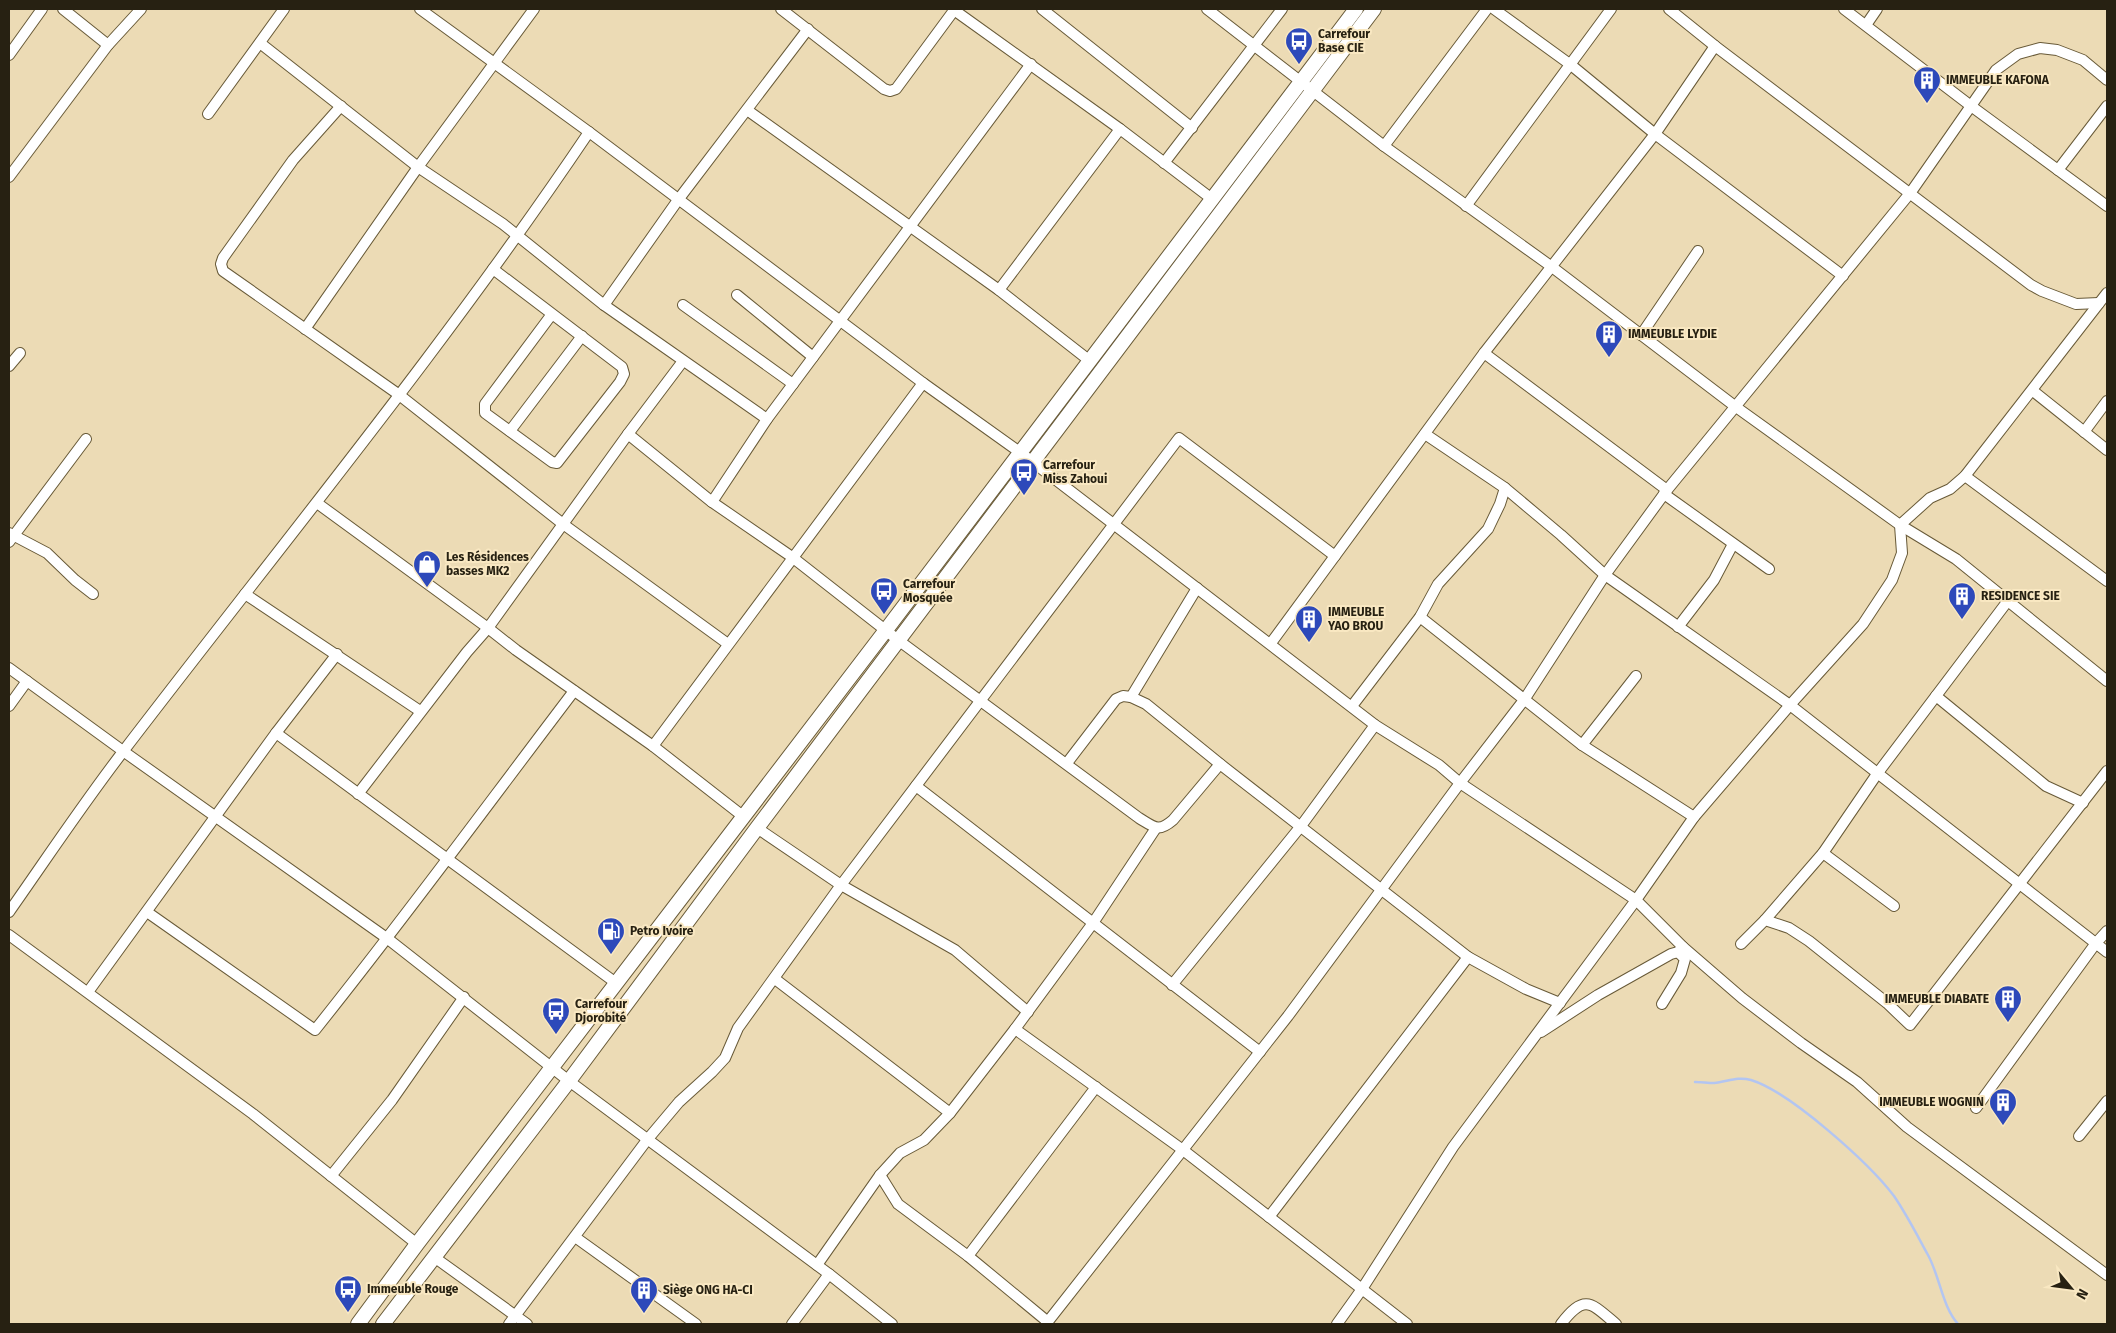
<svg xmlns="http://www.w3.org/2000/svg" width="2116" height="1333" font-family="'Fira Sans',sans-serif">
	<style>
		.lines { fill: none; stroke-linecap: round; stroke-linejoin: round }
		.stream { stroke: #b3c5f1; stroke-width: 2.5 }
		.minor-casing { stroke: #685a38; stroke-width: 12 }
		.secondary-casing { stroke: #685a38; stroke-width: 16 }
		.minor { stroke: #fff; stroke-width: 10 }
		.secondary { stroke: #fff; stroke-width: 14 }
		.labels { text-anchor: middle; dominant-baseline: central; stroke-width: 4; stroke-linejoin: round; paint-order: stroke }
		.poi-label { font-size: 12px; font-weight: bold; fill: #272112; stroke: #f9e8c2; text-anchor: start }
	</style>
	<rect width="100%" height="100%" fill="#ecdbb5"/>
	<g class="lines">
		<path class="stream" d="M1695 1082C1701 1082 1708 1083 1714 1083 1727 1082 1737 1076 1751 1080 1790 1092 1869 1163 1894 1196 1907 1215 1917 1235 1928 1255 1940 1277 1942 1306 1958 1324"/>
		<g class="minor-casing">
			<g id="minor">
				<path d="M63 9 108 45"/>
				<path d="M420 9 589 132 923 383 1021 453 1375 725 1439 765 1460 783 1636 900 1453 1147 1362 1289 1337 1324"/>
				<path d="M781 9 884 89 890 91 896 89 955 9"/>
				<path d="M1042 9 1192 128"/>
				<path d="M1207 9 1384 146 1552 267 1736 407 1900 525 1956 559 2107 681"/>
				<path d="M1494 9 1571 65 1655 134 1843 276"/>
				<path d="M1669 9 1715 46 2031 285 2042 291 2076 304 2099 303"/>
				<path d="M1844 9 1971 106 2107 206"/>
				<path d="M954 10 1120 129 1212 199"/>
				<path d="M1866 25 1877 9"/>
				<path d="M260 43 418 167 503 224 604 305 767 419"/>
				<path d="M9 55 42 9"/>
				<path d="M341 106 293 160 223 258 221 264 223 271 398 394 563 524 728 644"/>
				<path d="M747 110 999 290 1090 361"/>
				<path d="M208 114 284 9"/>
				<path d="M1384 146 1487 9"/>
				<path d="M1164 163 1282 9"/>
				<path d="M2058 170 2107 106"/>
				<path d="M9 177 108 45 141 9"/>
				<path d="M1466 206 1611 9"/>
				<path d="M493 269 622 367 624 374 620 382 557 463 552 462 485 413V404L552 314"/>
				<path d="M999 290 1120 129"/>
				<path d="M2107 293 1965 476 1950 489 1930 498 1900 525 1902 553 1892 580 1863 624 1790 705 1694 817 1636 900 1683 947 1742 998 1801 1043 1857 1082 1907 1127 2107 1275"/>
				<path d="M737 295 813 357"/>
				<path d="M604 305 678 200 808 29"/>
				<path d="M683 305 793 384"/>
				<path d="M305 329 418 167 534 9"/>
				<path d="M1641 335 1698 251"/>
				<path d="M1484 353 1667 490 1911 192 1996 70 2018 54 2040 48 2057 50 2083 60 2107 80"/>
				<path d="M9 366 20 353"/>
				<path d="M2033 391 2107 450"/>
				<path d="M510 431 582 336"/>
				<path d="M2084 432 2107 401"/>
				<path d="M628 434 712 502 792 557 898 640 1139 818C1154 827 1158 833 1173 820L1220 764"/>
				<path d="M1425 434 1505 488 1561 535 1605 575 1790 705 2107 952"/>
				<path d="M1965 476 2107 581"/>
				<path d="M1664 494 1769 569"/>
				<path d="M712 502 767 419 1031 64"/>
				<path d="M317 503 488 628 516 650 653 746 744 817"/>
				<path d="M9 533 47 553 75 580 93 594"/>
				<path d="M9 542 86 439"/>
				<path d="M245 594 420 711"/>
				<path d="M1420 617 1582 745 1694 817"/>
				<path d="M1678 627 1714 580 1733 544"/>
				<path d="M1271 643 1484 353 1655 134 1715 46"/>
				<path d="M9 668 123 751 388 939 569 1081 829 1274 892 1324"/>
				<path d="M1936 696 2046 786 2083 803"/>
				<path d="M1131 697 1197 588"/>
				<path d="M9 706 27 681"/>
				<path d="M1352 706 1420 617 1438 584 1488 529 1500 504 1505 488"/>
				<path d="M276 733 616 983"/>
				<path d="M1582 745 1636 676"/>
				<path d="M653 746 923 383"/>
				<path d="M1067 763 1116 699 1123 696 1131 697 1146 704 1220 764 1468 957 1526 989 1560 1003"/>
				<path d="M916 786 1260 1052"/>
				<path d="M358 794 467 652 488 628 628 434 683 361"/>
				<path d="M757 828 841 885 955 950 1028 1012"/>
				<path d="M1823 853 1894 906"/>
				<path d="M9 912C47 858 84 802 125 749 281 545 445 346 589 132"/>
				<path d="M147 912 315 1030C404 919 488 804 574 691"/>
				<path d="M1765 920 1823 853 1877 774 2007 602"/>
				<path d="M9 935 253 1114 417 1244"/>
				<path d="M1741 944 1765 920 1789 928 1809 941 1887 1003 1910 1025 2107 771"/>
				<path d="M775 979 950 1113"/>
				<path d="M1172 985 1301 826 1375 725"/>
				<path d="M88 992 276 733 337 654"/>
				<path d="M1662 1004 1681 973 1685 959 1678 952"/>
				<path d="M1015 1029 1183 1150 1407 1324"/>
				<path d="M1541 1032 1598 995 1671 954 1678 952 1683 947"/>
				<path d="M1976 1108 2096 943 2107 931"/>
				<path d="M2079 1136 2107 1101"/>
				<path d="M880 1175 898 1204 968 1256 1048 1322"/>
				<path d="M331 1176 392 1100 464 997"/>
				<path d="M1269 1217 1468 957"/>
				<path d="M575 1237 696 1324"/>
				<path d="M968 1256 1096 1087"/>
				<path d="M434 1257 527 1324"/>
				<path d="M817 1265 880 1175 900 1153 924 1140 950 1113 1015 1029 1093 923 1156 828"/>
				<path d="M509 1324 647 1140 679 1102 712 1072 725 1058 738 1028 841 885 1179 438 1335 556"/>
				<path d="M792 1324 829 1274"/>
				<path d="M1046 1324 1288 1016 1460 783 1524 700 1605 575 1667 490"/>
				<path d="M1561 1324C1585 1293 1591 1303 1616 1324"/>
			</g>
		</g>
		<g class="secondary-casing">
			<g id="secondary">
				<path d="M358 1324 417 1244 886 630 1356 9"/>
				<path d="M383 1324 569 1081 757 828 1374 9"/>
			</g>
		</g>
		<use href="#minor" class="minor"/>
		<use href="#secondary" class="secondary"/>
	</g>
	<defs>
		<g id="bus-pin" transform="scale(1.4375)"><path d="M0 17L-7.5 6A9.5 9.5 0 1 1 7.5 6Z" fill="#2d49ba" stroke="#f9e8c2"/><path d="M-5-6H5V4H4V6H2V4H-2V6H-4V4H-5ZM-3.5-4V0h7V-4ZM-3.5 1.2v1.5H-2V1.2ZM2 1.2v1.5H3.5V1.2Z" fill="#fff"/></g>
		<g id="building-pin" transform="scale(1.4375)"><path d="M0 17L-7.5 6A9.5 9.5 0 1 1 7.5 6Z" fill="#2d49ba" stroke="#f9e8c2"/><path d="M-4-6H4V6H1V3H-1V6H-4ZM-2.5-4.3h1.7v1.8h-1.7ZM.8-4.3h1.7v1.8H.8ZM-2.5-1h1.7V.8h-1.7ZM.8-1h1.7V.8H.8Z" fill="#fff"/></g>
		<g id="shop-pin" transform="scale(1.4375)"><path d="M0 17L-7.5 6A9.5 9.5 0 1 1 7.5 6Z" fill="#2d49ba" stroke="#f9e8c2"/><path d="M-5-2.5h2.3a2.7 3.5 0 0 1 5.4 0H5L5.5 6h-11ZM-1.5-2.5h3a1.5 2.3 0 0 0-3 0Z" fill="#fff"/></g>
		<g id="fuel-pin" transform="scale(1.4375)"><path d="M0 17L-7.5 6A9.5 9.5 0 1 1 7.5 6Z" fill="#2d49ba" stroke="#f9e8c2"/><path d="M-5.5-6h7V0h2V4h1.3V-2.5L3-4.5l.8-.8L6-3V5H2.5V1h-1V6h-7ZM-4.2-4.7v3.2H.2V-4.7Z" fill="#fff"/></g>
	</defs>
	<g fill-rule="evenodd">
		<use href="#bus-pin" x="1299" y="41"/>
		<use href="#building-pin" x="1927" y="80"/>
		<use href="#building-pin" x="1609" y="334"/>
		<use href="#bus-pin" x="1024" y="472"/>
		<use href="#shop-pin" x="427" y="564"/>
		<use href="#bus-pin" x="884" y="591"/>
		<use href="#building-pin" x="1962" y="596"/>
		<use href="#building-pin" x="1309" y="619"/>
		<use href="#fuel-pin" x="611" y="931"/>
		<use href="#building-pin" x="2008" y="999"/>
		<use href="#bus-pin" x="556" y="1011"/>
		<use href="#building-pin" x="2003" y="1102"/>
		<use href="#bus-pin" x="348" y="1289"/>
		<use href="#building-pin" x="644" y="1290"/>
	</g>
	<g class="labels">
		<g class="poi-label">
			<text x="1318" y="34">Carrefour<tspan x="1318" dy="14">Base CIE</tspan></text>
			<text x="1946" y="80">IMMEUBLE KAFONA</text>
			<text x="1628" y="334">IMMEUBLE LYDIE</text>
			<text x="1043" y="465">Carrefour<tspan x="1043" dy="14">Miss Zahoui</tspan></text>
			<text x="446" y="557">Les Résidences<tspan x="446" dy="14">basses MK2</tspan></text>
			<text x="903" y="584">Carrefour<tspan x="903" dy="14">Mosquée</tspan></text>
			<text x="1981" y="596">RESIDENCE SIE</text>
			<text x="1328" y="612">IMMEUBLE<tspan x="1328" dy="14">YAO BROU</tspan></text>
			<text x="630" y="931">Petro Ivoire</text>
			<text x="1989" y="999" text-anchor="end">IMMEUBLE DIABATE</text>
			<text x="575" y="1004">Carrefour<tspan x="575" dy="14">Djorobité</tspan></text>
			<text x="1984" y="1102" text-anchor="end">IMMEUBLE WOGNIN</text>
			<text x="367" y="1289">Immeuble Rouge</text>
			<text x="663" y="1290">Siège ONG HA-CI</text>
		</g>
	</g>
	<rect width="2116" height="1333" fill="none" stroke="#272112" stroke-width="20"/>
	<g transform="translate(2071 1288) rotate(119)" stroke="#f9e8c2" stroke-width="4" paint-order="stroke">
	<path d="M0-4L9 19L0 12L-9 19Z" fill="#272112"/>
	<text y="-8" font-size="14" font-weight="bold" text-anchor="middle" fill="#272112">N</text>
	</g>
</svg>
